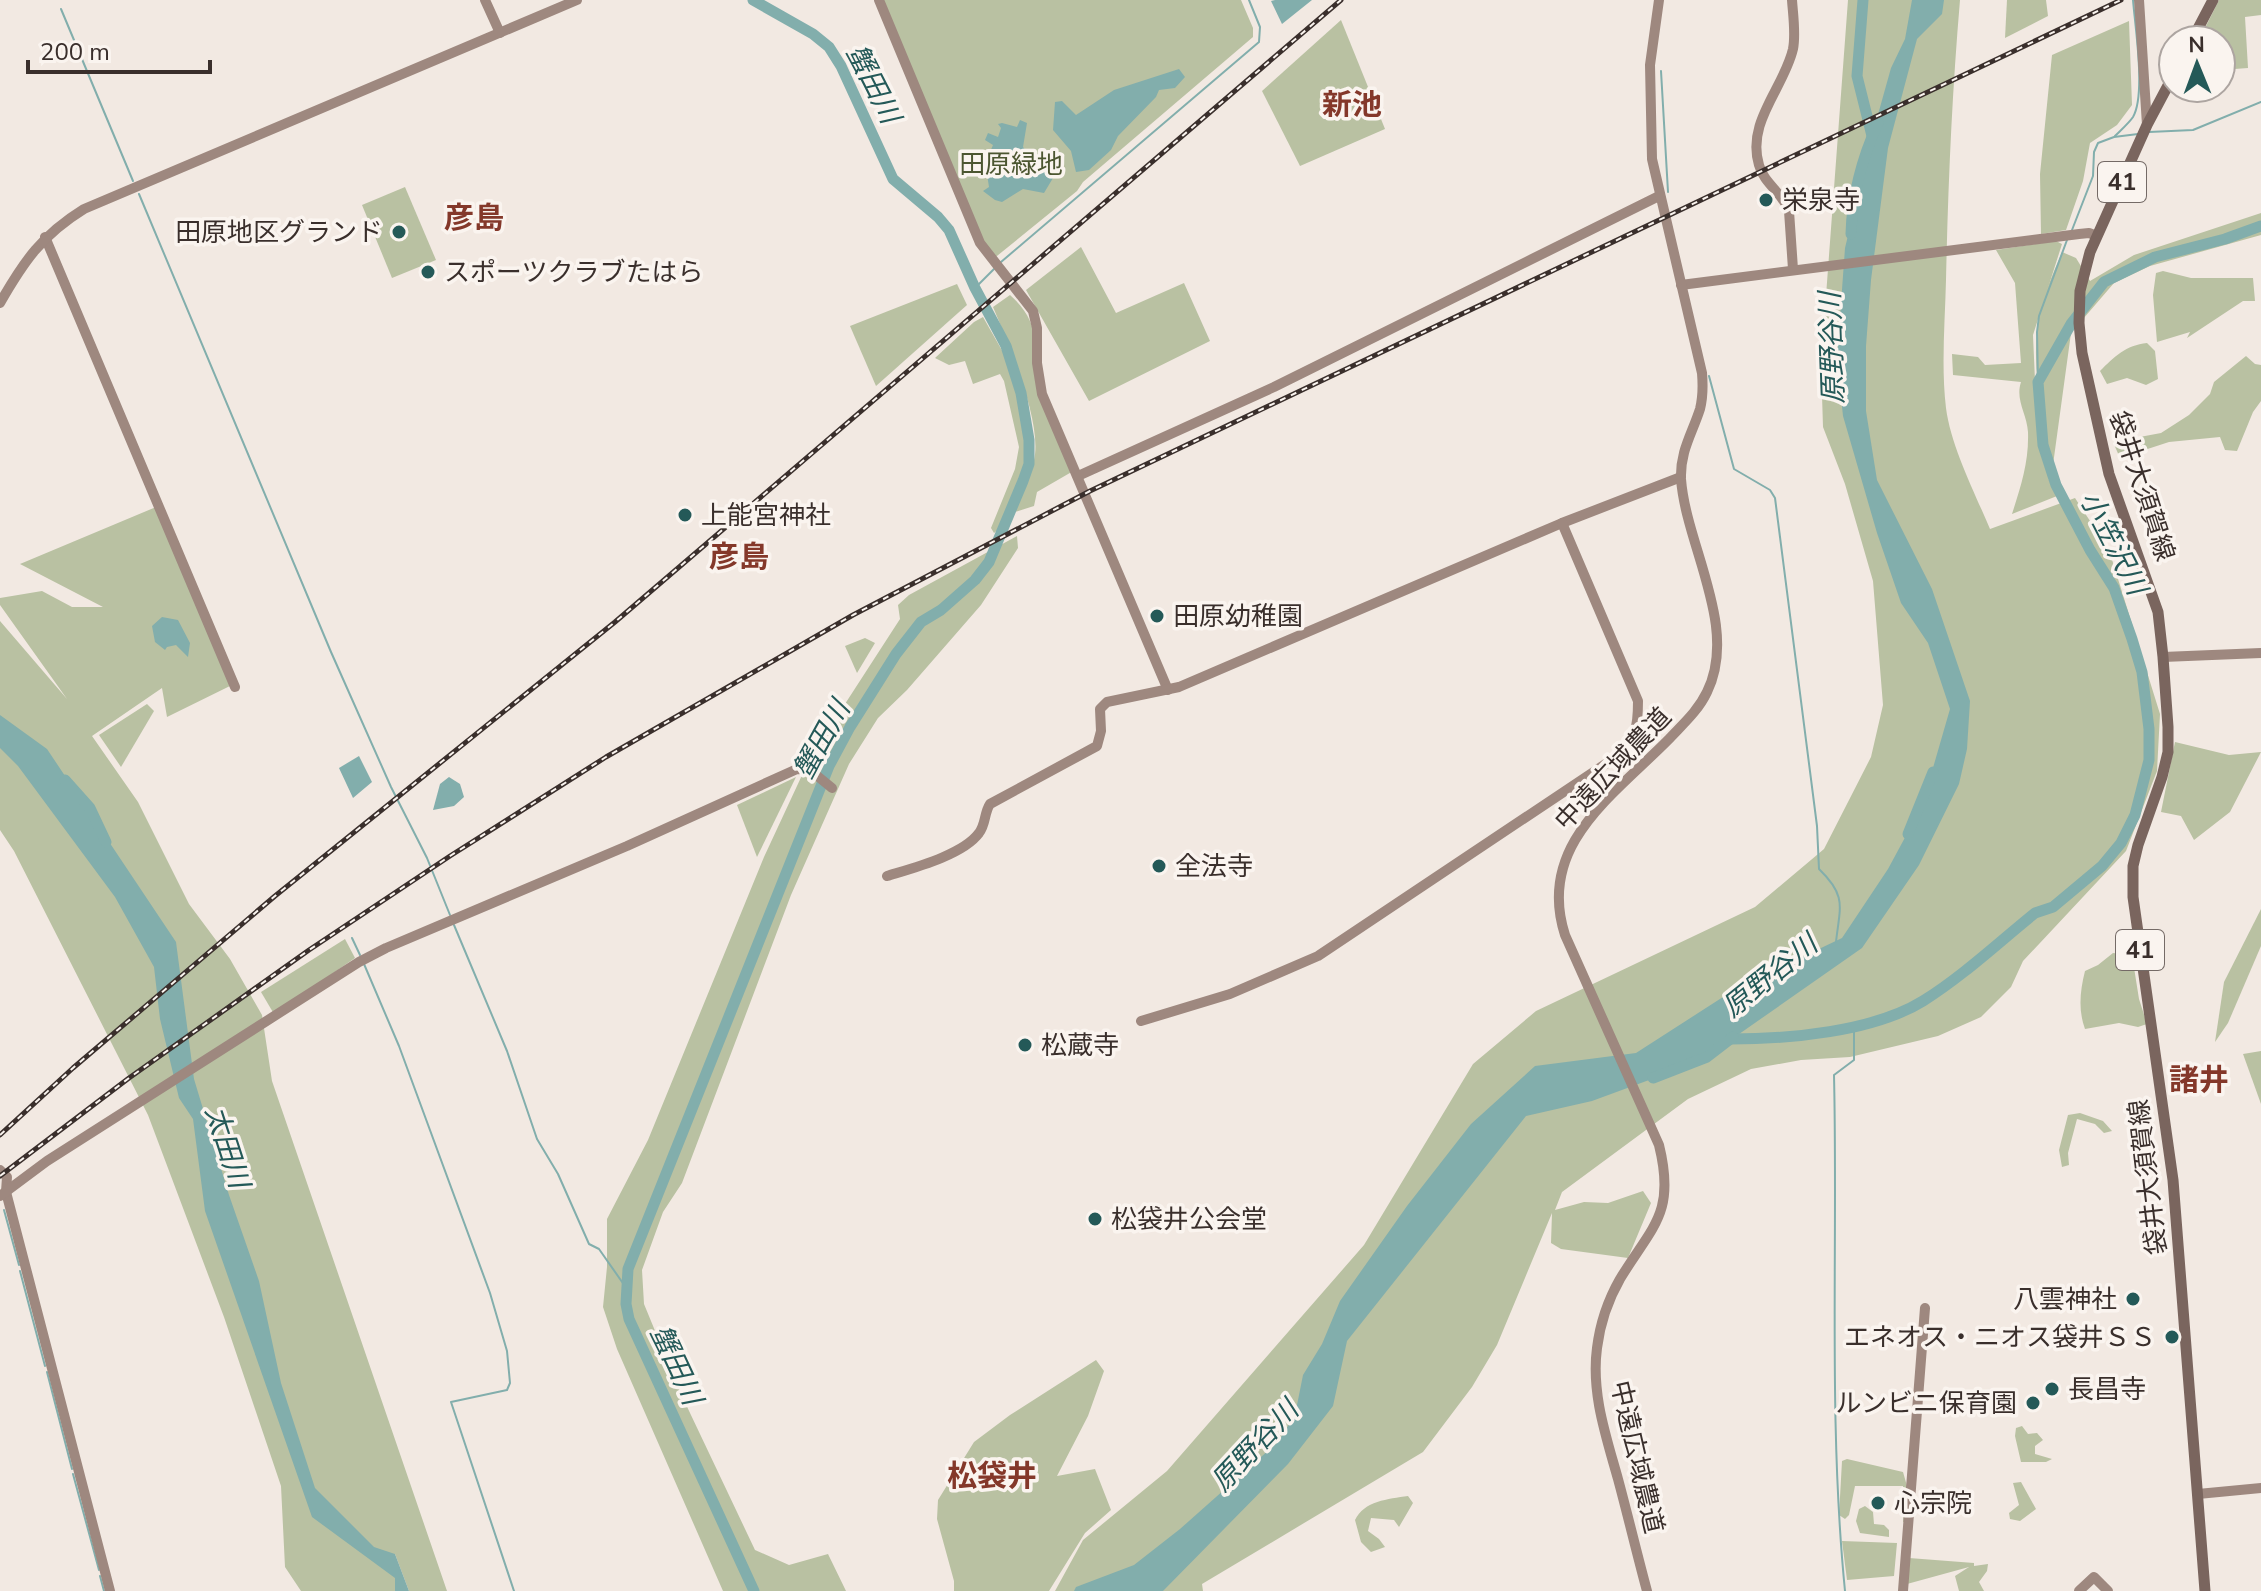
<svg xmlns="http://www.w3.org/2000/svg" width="2261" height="1591" font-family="'Nunito Sans','Noto Sans JP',sans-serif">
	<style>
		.green { fill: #b9c1a2 }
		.water { fill: #82aeac }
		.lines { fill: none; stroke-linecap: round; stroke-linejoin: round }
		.stream { stroke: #82aeac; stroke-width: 2 }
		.river { stroke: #82aeac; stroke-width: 11 }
		.secondary { stroke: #9e887f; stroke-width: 10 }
		.primary { stroke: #7a655e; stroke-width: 11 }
		.rail-casing { stroke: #3a2f2c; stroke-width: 5 }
		.rail { stroke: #faf4ef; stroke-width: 2; stroke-dasharray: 6; stroke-linecap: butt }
		.poi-dot { fill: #245958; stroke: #faf4ef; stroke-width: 3 }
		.labels { text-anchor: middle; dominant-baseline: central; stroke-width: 7; stroke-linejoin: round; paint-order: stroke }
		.shield { fill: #faf4ef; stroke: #746a66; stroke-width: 2 }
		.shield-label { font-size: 24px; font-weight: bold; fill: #3a2f2c }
		.park-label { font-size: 26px; fill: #4c5631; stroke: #faf4ef }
		.poi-label { font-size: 26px; fill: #3a2f2c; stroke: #faf4ef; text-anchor: start }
		.street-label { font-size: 26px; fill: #3a2f2c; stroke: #faf4ef }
		.water-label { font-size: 28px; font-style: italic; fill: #245958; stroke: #faf4ef }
		.quarter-label { font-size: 30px; font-weight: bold; fill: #84382a; stroke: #faf4ef }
	</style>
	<rect width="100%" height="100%" fill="#f2e9e2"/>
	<g class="green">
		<path d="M879 0H1241L1253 28V37L1083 182 1077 191 992 260Z"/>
		<path d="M1848 0H1960C1952 93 1948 187 1946 280 1945 322 1941 366 1946 408 1951 447 1975 493 1990 529L2075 498 2109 550 2160 714 2157 771 2126 851 2023 961 2011 987 1981 1017 1938 1036 1850 1057 1801 1060 1751 1069 1688 1099 1562 1192 1555 1210 1584 1202 1608 1203 1643 1191 1651 1203 1628 1258 1561 1249 1551 1243 1552 1213 1497 1345 1472 1387 1423 1452 1202 1584 1203 1591H1055L1083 1540 1167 1471 1364 1245 1473 1064 1536 1011 1755 907 1824 849 1871 757 1883 705 1873 581 1845 484 1823 427 1821 363Z"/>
		<path d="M2007 0H2046L2048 16 2005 38Z"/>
		<path d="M2219 0H2261V15L2245 17 2248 68 2221 70V40H2199Z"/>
		<path d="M1341 20 1385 129 1300 166 1262 91Z"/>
		<path d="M2129 21 2132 105 2117 125 2090 143 2083 181 2066 230 2041 234 2040 174 2052 55Z"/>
		<path d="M405 187 436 260 392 278 362 205Z"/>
		<path d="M2261 213V235L2150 266 2114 283 2071 333 2052 472C2043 425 2030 365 2039 317 2043 295 2054 272 2062 252L2076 258 2090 281 2134 255Z"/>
		<path d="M2056 241 2062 244 2033 335 2037 427 2049 480 2057 496 2012 514C2021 486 2029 462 2028 432 2027 414 2015 400 2021 382L1953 375 1952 354 1978 357 1985 365 2021 363 2015 283 1996 250Z"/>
		<path d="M1081 247 1116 313 1184 283 1210 341 1089 401 1026 290Z"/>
		<path d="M2163 271 2191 278H2253L2255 301H2243L2187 338 2190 332 2157 342 2153 295 2156 273Z"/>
		<path d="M957 284 967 305 876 386 850 326Z"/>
		<path d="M1010 295C1043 324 1033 349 1041 387 1046 413 1065 445 1075 470L1037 492 1034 506 1015 512C1022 495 1030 478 1034 460 1043 423 1008 343 993 307Z"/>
		<path d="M983 317 1008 361 1024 425 1026 453 1024 468 1012 499 999 529 994 533 991 528 1015 469 1019 447 1004 381 1000 374 973 384 965 361 949 365 935 358 974 322Z"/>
		<path d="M2147 343 2155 351 2158 379 2146 385 2127 378 2107 384 2100 371C2114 357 2126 345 2147 343Z"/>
		<path d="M2246 356 2255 364 2261 365V401L2253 412 2237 451 2225 450 2220 437 2169 442 2120 458 2113 442 2161 433 2189 415 2210 394 2214 382Z"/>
		<path d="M156 507 232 685 167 717 162 688 92 736 138 802 189 904 230 959 262 1015 272 1081 447 1591H409L395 1554V1591H301L285 1567 281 1486 224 1317 148 1115 14 851 0 830V621L67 699 0 605V598L42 591 72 607H103L20 564Z"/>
		<path d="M1017 536 1018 548 981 605 907 690 878 718 849 764 791 895 682 1183 663 1212 642 1270 644 1304 681 1394 755 1550 789 1565 828 1554 846 1591H723L617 1349 603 1307 607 1267V1219L648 1140 764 857 810 758 900 619 898 605 909 595Z"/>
		<path d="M865 638 875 643 857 673 845 646Z"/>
		<path d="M147 704 154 711 121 767 99 735Z"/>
		<path d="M2175 742 2229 755 2261 752 2230 812 2194 840 2181 816 2161 812Z"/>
		<path d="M796 777 757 857 737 805Z"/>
		<path d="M2261 909V946L2228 1023 2215 1042 2224 982Z"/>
		<path d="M345 939 355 958 274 1014 261 992Z"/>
		<path d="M2113 953 2132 955 2139 999 2147 1024 2138 1027 2119 1023 2085 1029C2078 1010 2080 991 2085 971L2098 965Z"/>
		<path d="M2261 1051V1104L2243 1054Z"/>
		<path d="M2080 1113 2103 1121 2112 1131 2104 1133 2095 1124 2077 1119 2068 1153 2069 1165 2062 1167 2059 1150 2068 1115Z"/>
		<path d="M1096 1360 1104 1371 1088 1416 1057 1476 1095 1469 1111 1510 1085 1533 1049 1591H954V1581L937 1519 938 1500 974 1442 1010 1415Z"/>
		<path d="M2022 1426 2028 1434 2037 1433 2043 1440 2035 1446V1454L2052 1459 2046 1462H2021L2015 1436 2016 1428Z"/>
		<path d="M1847 1459 1903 1472 1907 1486 1906 1522H1903V1486H1855L1849 1515 1845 1519 1839 1515 1842 1461Z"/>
		<path d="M2021 1482 2036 1509 2020 1521 2010 1519 2009 1513 2019 1505 2013 1483Z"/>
		<path d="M1408 1496 1413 1503 1399 1527 1394 1520 1371 1518 1368 1531 1379 1539 1385 1547 1371 1552 1361 1542 1355 1520C1364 1501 1388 1499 1408 1496Z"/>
		<path d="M1865 1506 1873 1512 1874 1524 1884 1525 1889 1530V1537L1860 1533 1856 1521 1859 1509Z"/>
		<path d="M1842 1541 1897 1543 1894 1576 1847 1580Z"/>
		<path d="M1909 1558 1974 1563V1566L1988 1564 1987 1571 1979 1582 1984 1591H1959L1955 1576 1969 1567 1907 1584Z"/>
	</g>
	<g class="water">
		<path d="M1275 0H1312L1282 24 1271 1Z"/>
		<path d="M1912 0H1944L1942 14 1917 39 1888 148 1871 280 1866 346V411L1877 480 1932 589 1970 701 1967 749 1959 784 1919 865 1862 948 1722 1046 1679 1069 1592 1101 1526 1116 1347 1341 1333 1406 1288 1464 1163 1591H1074L1076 1587 1134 1565 1180 1529 1278 1442 1295 1415 1303 1375 1322 1344 1340 1301 1407 1206 1471 1124 1535 1066 1636 1053 1737 988 1842 938 1888 869 1922 806 1950 709 1928 643 1901 603 1877 533 1843 416 1837 359 1845 248 1872 136 1891 68 1905 39Z"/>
		<path d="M1179 69 1185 77 1175 88 1159 90 1156 97 1118 136 1111 150 1089 170 1076 172 1071 151 1053 130 1055 102 1062 101 1076 115 1114 90Z"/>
		<path d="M1020 120 1027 123 1023 147 1029 155 1048 164 1053 178 1044 193 1023 189 1002 202 995 200 983 191 989 187 986 168 975 170C971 163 970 157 975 150L980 151 978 156 987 159 993 145 985 140 988 133 998 137 1001 128 998 124 1002 123 1017 127Z"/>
		<path d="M162 617 178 620 190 643 188 657 176 645 167 647 165 650 155 642 152 626Z"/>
		<path d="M0 715 47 749 176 942 194 1079 229 1195 259 1281 281 1383 315 1488 374 1547 395 1554 409 1591H395V1578L312 1517 205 1211 193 1119 179 1098 160 1019 154 967 115 897 18 766 0 748Z"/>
		<path d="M359 756 372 782 353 798 339 768Z"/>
		<path d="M449 777 460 784 464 797 454 806 433 810 440 784Z"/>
	</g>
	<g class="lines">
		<g class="stream">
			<path d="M61 9 133 181"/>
			<path d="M1661 71 1668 192"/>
			<path d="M2149 132 2193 130 2261 102"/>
			<path d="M2115 136C2121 130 2129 123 2133 117 2146 95 2135 26 2133 0"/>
			<path d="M139 194 331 652 391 787 427 858 450 915"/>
			<path d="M2072 230 2093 176 2094 152 2098 143 2114 137 2138 134"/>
			<path d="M1001 262 1259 42 1260 27 1249 0"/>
			<path d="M975 288 994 269"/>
			<path d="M1709 376 1734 469 1770 490 1775 498 1817 826 1819 869C1847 896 1840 906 1836 942"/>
			<path d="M2038 382 2037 332 2039 316 2067 240"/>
			<path d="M454 925 507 1051 537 1139 558 1174 589 1244 599 1249 627 1289"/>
			<path d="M352 938 360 955"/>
			<path d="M364 964 399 1046 490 1293 507 1351 510 1383 507 1390 451 1402 514 1591"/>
			<path d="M4 1210 19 1265"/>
			<path d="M20 1271 45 1366"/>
			<path d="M47 1372 72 1469"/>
			<path d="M73 1474 99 1570"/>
			<path d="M100 1576 104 1591"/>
			<path d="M1845 1591C1828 1420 1838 1247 1834 1075L1854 1060V1025"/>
		</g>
		<g class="river">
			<path d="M753 0 813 34 829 47 841 66 893 179 938 217 949 230 975 288 1006 346 1021 393 1029 440V464L1023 481 989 562 975 580 941 610 921 622 896 654 850 727 829 766 628 1269 626 1304 629 1319 754 1591"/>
			<path d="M1863 0 1857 76 1872 136"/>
			<path d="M1851 234C1852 196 1862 158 1878 123"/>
			<path d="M65 780 90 808 106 842"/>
			<path d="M1908 834 1933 772"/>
			<path d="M1731 1039C1788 1039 1873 1032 1923 1001 1963 976 1999 942 2035 913L2053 907 2102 866 2121 843 2135 815 2149 760V729L2142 672 2132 639 2114 588 2090 550 2056 485 2043 445 2038 382 2071 324 2104 282 2155 257 2225 239 2261 226"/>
			<path d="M1653 1078 1707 1057 1733 1037"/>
		</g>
		<g class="secondary">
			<path d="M485 0 500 33"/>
			<path d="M879 0 980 243 1033 311 1037 328V363L1042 394 1168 690"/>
			<path d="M1792 0C1793 15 1796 34 1793 49 1784 88 1746 122 1759 165 1764 184 1783 193 1789 211L1793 269"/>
			<path d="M2139 0 2147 125"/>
			<path d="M45 237 235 687"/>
			<path d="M1681 285 2079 234 2089 233 2097 236"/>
			<path d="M0 303C24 261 42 235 84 209L577 0"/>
			<path d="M1078 476 1274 387 1659 196"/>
			<path d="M2163 657 2261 653"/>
			<path d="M887 876C913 868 963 855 979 833 986 824 984 813 990 804L1097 746 1101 731 1100 709 1107 702 1179 687 1562 523 1681 477"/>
			<path d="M1141 1021 1230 994 1318 956 1616 757C1636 738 1638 728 1638 701L1562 523"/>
			<path d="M0 1170 7 1177 6 1192 110 1591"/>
			<path d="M0 1196 47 1161 359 962 386 948 627 846 797 769 810 770 832 788"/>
			<path d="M2198 1494 2261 1488"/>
			<path d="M1647 1591C1637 1554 1628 1516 1618 1479 1606 1436 1591 1393 1597 1348 1600 1324 1608 1300 1620 1279 1652 1226 1676 1214 1659 1145L1565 935C1536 845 1614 795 1669 739 1683 724 1698 711 1707 692 1739 627 1686 546 1681 479 1680 451 1692 434 1700 409 1703 397 1703 385 1702 373L1652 159 1650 65 1659 0"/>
			<path d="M1903 1591 1925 1308"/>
			<path d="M2079 1591 2094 1577 2108 1591"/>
		</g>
		<g class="primary">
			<path d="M2192 40 2213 0"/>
			<path d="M2173 76 2147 125 2090 252 2080 291 2079 323 2082 353 2109 474 2158 612 2163 657 2168 727V752L2162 777 2138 845 2133 866V897L2173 1180 2205 1591"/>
		</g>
		<g class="rail-casing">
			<g id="rail">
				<path d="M0 1135 73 1068 275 896 615 622 1341 0"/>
				<path d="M0 1176 129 1078 309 950 450 856 606 757 853 615 1090 491 2121 0"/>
			</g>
		</g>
		<use href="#rail" class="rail"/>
	</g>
	<g class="poi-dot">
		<circle cx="1766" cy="200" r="8"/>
		<circle cx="399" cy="232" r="8"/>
		<circle cx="428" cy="272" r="8"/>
		<circle cx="685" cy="515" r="8"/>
		<circle cx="1157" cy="616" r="8"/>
		<circle cx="1159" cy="866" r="8"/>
		<circle cx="1025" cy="1045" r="8"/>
		<circle cx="1095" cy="1219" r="8"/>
		<circle cx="2133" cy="1299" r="8"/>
		<circle cx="2172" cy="1337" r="8"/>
		<circle cx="2052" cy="1389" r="8"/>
		<circle cx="2033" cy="1403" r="8"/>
		<circle cx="1878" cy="1503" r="8"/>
	</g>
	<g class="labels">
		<g class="shield">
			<rect x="2098" y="162" width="48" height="40" rx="6"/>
			<rect x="2116" y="930" width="48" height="40" rx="6"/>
		</g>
		<g class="shield-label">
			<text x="2122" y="182">41</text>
			<text x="2140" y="950">41</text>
		</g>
		<g class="park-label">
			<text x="1011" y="164">田原緑地</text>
		</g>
		<g class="poi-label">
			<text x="1782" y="200">栄泉寺</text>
			<text x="383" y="232" text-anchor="end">田原地区グランド</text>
			<text x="444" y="272">スポーツクラブたはら</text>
			<text x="701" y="515">上能宮神社</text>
			<text x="1173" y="616">田原幼稚園</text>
			<text x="1175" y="866">全法寺</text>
			<text x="1041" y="1045">松蔵寺</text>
			<text x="1111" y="1219">松袋井公会堂</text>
			<text x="2117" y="1299" text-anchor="end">八雲神社</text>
			<text x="2156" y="1337" text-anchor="end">エネオス・ニオス袋井ＳＳ</text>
			<text x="2068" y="1389">長昌寺</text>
			<text x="2017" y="1403" text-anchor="end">ルンビニ保育園</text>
			<text x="1894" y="1503">心宗院</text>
		</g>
		<g class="street-label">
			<text transform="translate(2142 486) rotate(72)">袋井大須賀線</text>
			<text transform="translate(1613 769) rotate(-47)">中遠広域農道</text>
			<text transform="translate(2148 1177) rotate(-97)">袋井大須賀線</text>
			<text transform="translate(1637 1457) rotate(77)">中遠広域農道</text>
		</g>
		<g class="water-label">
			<text transform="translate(873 84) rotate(63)">蟹田川</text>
			<text transform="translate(1832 348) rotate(-92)">原野谷川</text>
			<text transform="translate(2113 543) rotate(63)">小笠沢川</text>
			<text transform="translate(822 740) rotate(-61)">蟹田川</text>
			<text transform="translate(1770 976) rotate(-39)">原野谷川</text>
			<text transform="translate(227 1147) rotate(72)">太田川</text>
			<text transform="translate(676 1365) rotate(65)">蟹田川</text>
			<text transform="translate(1255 1446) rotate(-47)">原野谷川</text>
		</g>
		<g class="quarter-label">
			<text x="1352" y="105">新池</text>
			<text x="474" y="218">彦島</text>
			<text x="739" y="557">彦島</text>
			<text x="2199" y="1080">諸井</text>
			<text x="992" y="1476">松袋井</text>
		</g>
	</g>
	<g transform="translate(2197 64) rotate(359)"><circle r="38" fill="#faf4ef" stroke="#ada5a1" stroke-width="2"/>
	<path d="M0-6L14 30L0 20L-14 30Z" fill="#245958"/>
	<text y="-12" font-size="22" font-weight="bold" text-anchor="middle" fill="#3a2f2c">N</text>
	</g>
	<path d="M28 60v12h182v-12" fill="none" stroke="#3a2f2c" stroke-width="4"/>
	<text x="40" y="60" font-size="24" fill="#3a2f2c" stroke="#faf4ef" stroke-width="6" paint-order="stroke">200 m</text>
</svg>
